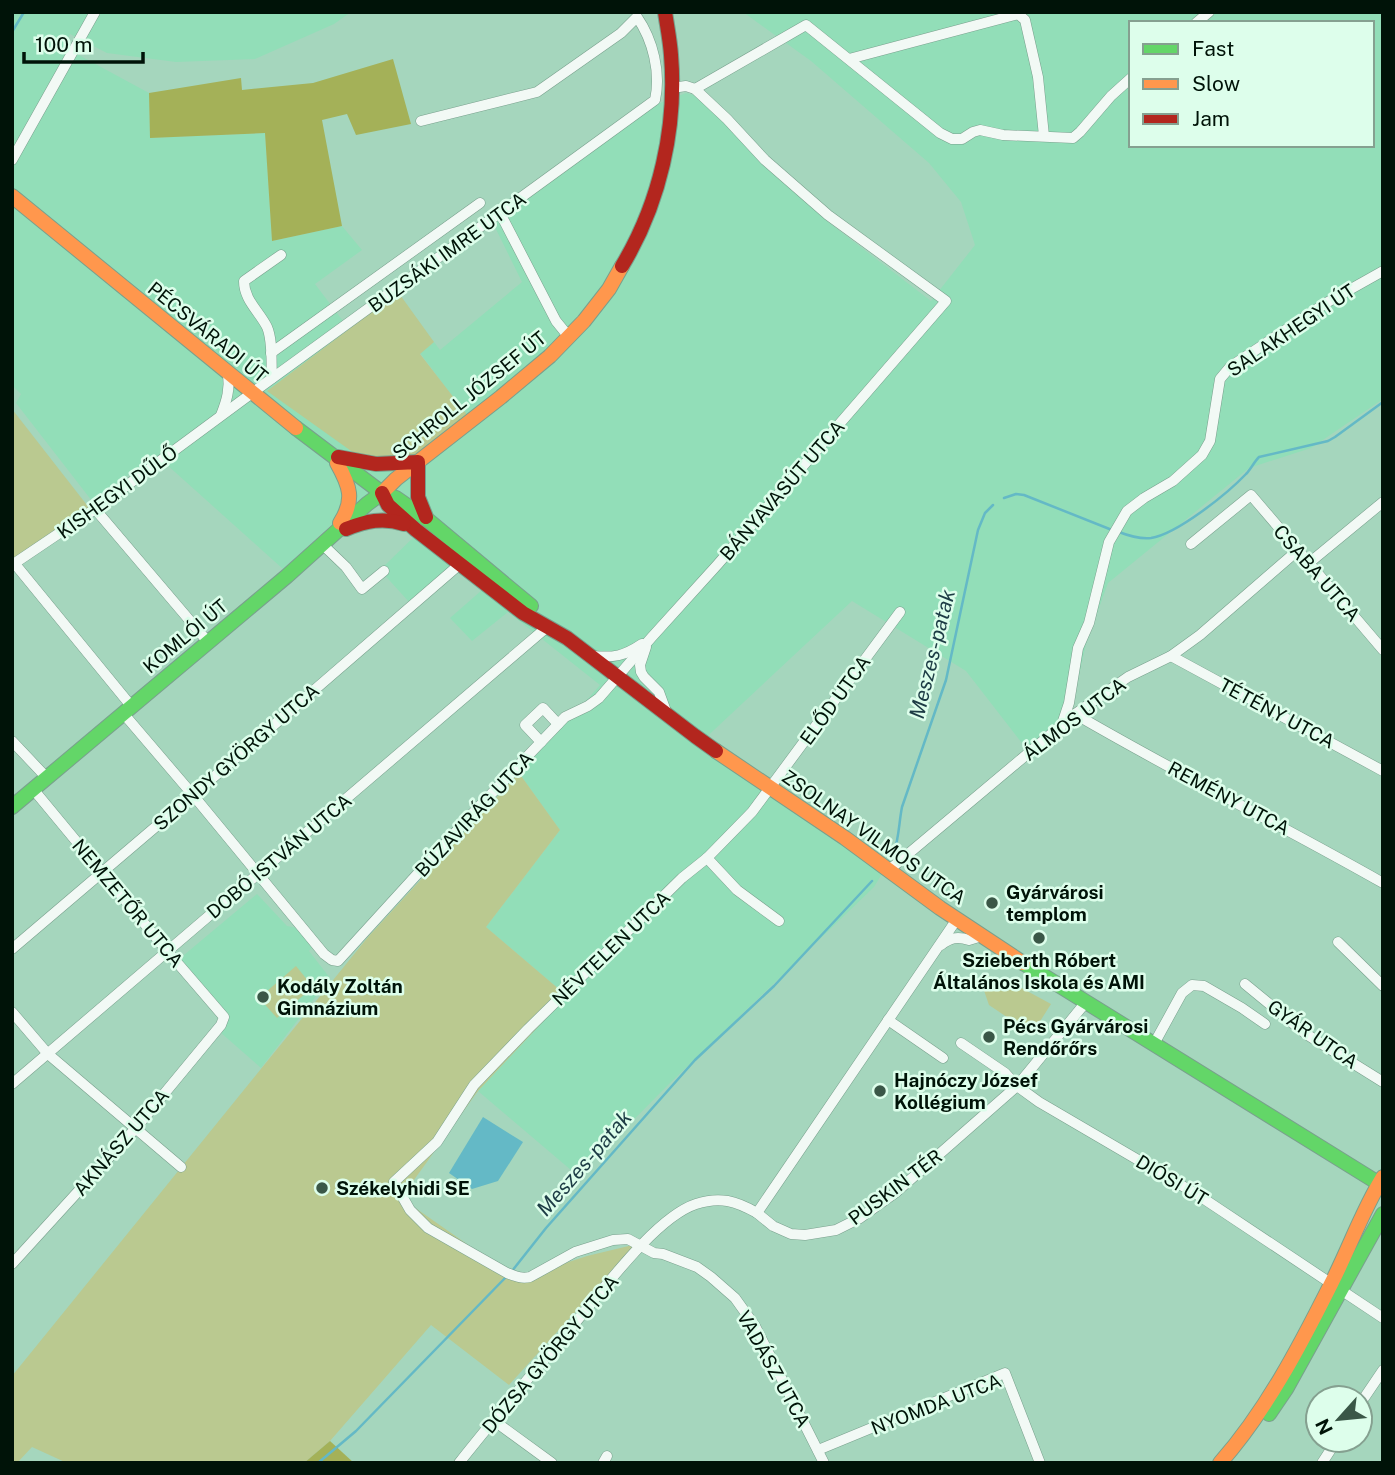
<svg xmlns="http://www.w3.org/2000/svg" width="1395" height="1475" font-family="'Public Sans',sans-serif">
	<style>
		.built { fill: #92deb8; fill-rule: evenodd }
		.green { fill: #bac990 }
		.forest { fill: #a4b158 }
		.water { fill: #64b9c6 }
		.lines { fill: none; stroke-linecap: round; stroke-linejoin: round }
		.stream { stroke: #64b9c6; stroke-width: 2.5 }
		.street-casing { stroke: #79a08d; stroke-width: 11 }
		.fast-casing { stroke: #79a08d; stroke-width: 16 }
		.slow-casing { stroke: #79a08d; stroke-width: 16 }
		.jam-casing { stroke: #79a08d; stroke-width: 16 }
		.street { stroke: #f2f9f5; stroke-width: 10 }
		.fast { stroke: #63d668; stroke-width: 14 }
		.slow { stroke: #ff974d; stroke-width: 14 }
		.jam { stroke: #b3261e; stroke-width: 14 }
		.poi-dot { fill: #3a5747; stroke: #ddfeeb; stroke-width: 2.5 }
		.labels { text-anchor: middle; dominant-baseline: central; stroke-width: 5; stroke-linejoin: round; paint-order: stroke }
		.street-label { font-size: 19px; fill: #001308; stroke: #ddfeeb }
		.poi-label { font-size: 19px; font-weight: bold; fill: #001308; stroke: #ddfeeb; text-anchor: start }
		.water-label { font-size: 21px; font-style: italic; fill: #1d3c45; stroke: #ddfeeb }
	</style>
	<rect width="100%" height="100%" fill="#a5d6bd"/>
	<g class="built">
		<path d="M12 12H351L334 24 255 59 176 62 107 53 70 34 64 47 149 93 150 138 265 133 272 241 342 226 362 250 315 284 349 329 268 391 474 425 420 353 434 342 440 350 522 282 489 215 655 105 686 93 697 96 828 222 931 301 975 245 961 202 929 163 811 61 743 12H1383V399L1311 448 1249 468 1108 583 1086 644 1071 712 1041 738 1025 747 966 671 852 601 699 744 883 872 874 887 668 1085 578 1176 478 1091 567 996 486 927 560 830 519 773 572 717 600 685 508 612 472 641 450 618 482 590 454 566 410 603 380 570 422 529 386 498 330 526 283 569 156 455 92 501 16 403 21 394 12 385ZM1131 23H1372V145H1131Z"/>
		<path d="M257 894 287 926 297 928 313 946 309 951 330 978 261 1068 220 1032 229 1019 228 1015 178 960Z"/>
	</g>
	<g class="green">
		<path d="M398 292 434 342 420 354 475 425 422 465 361 458 267 391Z"/>
		<path d="M12 409 90 509 12 560Z"/>
		<path d="M519 773 560 830 486 927 567 996 478 1091 401 1198 517 1279 587 1256 637 1244 509 1385 431 1325 330 1441 304 1463H67L32 1447 17 1463H12V1376L368 937Z"/>
		<path d="M296 966 313 987 277 1018 259 998Z"/>
		<path d="M988 976 1014 984 1051 1004 1032 1034 989 1005 980 979Z"/>
	</g>
	<g class="forest">
		<path d="M393 59 411 124 356 135 347 114 322 120 342 226 272 241 265 133 150 138 149 93 241 78 242 90 313 83Z"/>
		<path d="M330 1441 354 1463H304Z"/>
	</g>
	<path class="water" d="M483 1117 523 1142 498 1181 472 1189 449 1173Z"/>
	<g class="lines">
		<g class="stream">
			<path d="M12 32 24 12"/>
			<path d="M1004 498 1016 494 1024 495 1112 530"/>
			<path d="M1119 532C1129 536 1140 539 1151 538 1177 534 1227 494 1246 474 1251 469 1254 462 1259 457L1328 441 1335 437 1383 402"/>
			<path d="M894 852C899 838 899 822 902 807L946 680 978 530 985 513 993 505"/>
			<path d="M512 1271 546 1228 695 1060 774 986 872 881"/>
			<path d="M318 1463 356 1431 507 1276"/>
		</g>
		<g class="street-casing">
			<g id="street">
				<path d="M1196 23 1209 12"/>
				<path d="M849 59 1018 14 1025 20 1038 77 1044 136"/>
				<path d="M695 89 806 25 940 133 952 139H962L973 132 980 130 1003 135 1073 138 1080 132 1111 96 1131 78"/>
				<path d="M12 160 95 12"/>
				<path d="M500 213 556 321 569 337"/>
				<path d="M271 353 480 203"/>
				<path d="M272 378C271 362 273 341 267 327 259 311 244 300 244 281L281 255"/>
				<path d="M221 415C227 400 230 389 228 373"/>
				<path d="M95 509 208 642"/>
				<path d="M322 544 346 567 362 589 384 571"/>
				<path d="M1191 544 1251 495 1383 650"/>
				<path d="M1309 563 1383 502"/>
				<path d="M15 564 132 707"/>
				<path d="M12 565 95 509 252 393 655 100C661 73 653 40 637 17L621 33 537 92 421 121"/>
				<path d="M646 647 640 665 641 672 644 677 659 692 667 714"/>
				<path d="M593 656C614 658 624 656 642 644"/>
				<path d="M1171 656 1383 771"/>
				<path d="M123 713 193 795 324 954 332 960 338 961 473 813 565 717 588 706 599 698 651 638 718 564 946 301 828 215 765 160 727 119 695 89 686 86 672 88"/>
				<path d="M1075 714C1176 773 1281 825 1383 883"/>
				<path d="M1061 727 1069 703 1078 648 1089 623 1109 542 1127 511 1144 498 1173 481 1202 455 1210 441 1220 379 1230 367 1326 303 1383 271"/>
				<path d="M12 741 47 778"/>
				<path d="M541 742 525 725 543 708 558 724"/>
				<path d="M707 858 737 890 779 921"/>
				<path d="M889 870 1075 714 1128 677 1171 656 1200 635 1297 551"/>
				<path d="M957 919 757 1213 773 1226 791 1234 805 1235 836 1230 860 1218 895 1193 1017 1086 1086 1002"/>
				<path d="M1338 942 1383 986"/>
				<path d="M941 945C950 938 957 936 969 940L982 936"/>
				<path d="M12 949 193 795 460 564"/>
				<path d="M1245 984 1306 1034 1383 1082"/>
				<path d="M12 1012 48 1054 181 1167"/>
				<path d="M888 1020 943 1058"/>
				<path d="M961 1043 1005 1073 1017 1086 1039 1102 1198 1195 1383 1318"/>
				<path d="M1154 1044 1182 993 1192 985 1204 986 1242 1008 1265 1024"/>
				<path d="M12 1084 546 628"/>
				<path d="M12 1264 135 1129 221 1025 224 1017 168 952 33 789"/>
				<path d="M1360 1404 1383 1370"/>
				<path d="M493 1420 552 1463"/>
				<path d="M818 1450 1005 1373 1040 1463"/>
				<path d="M459 1463C497 1415 536 1369 575 1323 603 1290 656 1217 696 1204 720 1196 736 1201 757 1213"/>
				<path d="M603 1463 607 1456"/>
				<path d="M824 1463 755 1326 735 1298 711 1277 697 1267 663 1254 654 1253 628 1239 613 1240 575 1252 530 1277C521 1279 515 1276 507 1273L428 1228 410 1210 394 1182 437 1142 474 1085 528 1029 682 878 707 858 752 812 900 612"/>
				<path d="M1322 1463 1337 1440"/>
			</g>
		</g>
		<g class="fast-casing">
			<g id="fast">
				<path d="M296 428 382 493 396 498 429 521 531 606"/>
				<path d="M12 807 287 576 367 504 382 493"/>
				<path d="M1023 963 1383 1186"/>
				<path d="M1269 1414 1286 1389 1383 1214"/>
			</g>
		</g>
		<g class="slow-casing">
			<g id="slow">
				<path d="M12 196 296 428"/>
				<path d="M337 463C350 486 355 500 340 523"/>
				<path d="M382 493 396 479 501 397 550 356 584 321 609 289 622 266"/>
				<path d="M716 751 845 838 940 908 1023 963"/>
				<path d="M1220 1463C1266 1411 1300 1346 1331 1284 1349 1249 1362 1211 1383 1177"/>
			</g>
		</g>
		<g class="jam-casing">
			<g id="jam">
				<path d="M622 266C660 203 677 127 671 55 670 40 667 26 665 12"/>
				<path d="M338 457 376 464 418 462V497L426 517"/>
				<path d="M382 493 388 505 416 530 523 613 567 638 695 736 716 751"/>
				<path d="M346 529C366 521 383 517 404 524"/>
			</g>
		</g>
		<use href="#street" class="street"/>
		<use href="#fast" class="fast"/>
		<use href="#slow" class="slow"/>
		<use href="#jam" class="jam"/>
	</g>
	<g class="poi-dot">
		<circle cx="992" cy="903" r="7"/>
		<circle cx="1039" cy="938" r="7"/>
		<circle cx="263" cy="997" r="7"/>
		<circle cx="989" cy="1037" r="7"/>
		<circle cx="880" cy="1091" r="7"/>
		<circle cx="322" cy="1188" r="7"/>
	</g>
	<g class="labels">
		<g class="street-label">
			<text transform="translate(447 252) rotate(-36)">BUZSÁKI IMRE UTCA</text>
			<text transform="translate(1291 330) rotate(-34)">SALAKHEGYI ÚT</text>
			<text transform="translate(208 332) rotate(39)">PÉCSVÁRADI ÚT</text>
			<text transform="translate(469 395) rotate(-39)">SCHROLL JÓZSEF ÚT</text>
			<text transform="translate(782 490) rotate(-49)">BÁNYAVASÚT UTCA</text>
			<text transform="translate(117 492) rotate(-36)">KISHEGYI DŰLŐ</text>
			<text transform="translate(1317 573) rotate(49)">CSABA UTCA</text>
			<text transform="translate(185 636) rotate(-40)">KOMLÓI ÚT</text>
			<text transform="translate(835 700) rotate(-54)">ELŐD UTCA</text>
			<text transform="translate(1277 713) rotate(28)">TÉTÉNY UTCA</text>
			<text transform="translate(1074 719) rotate(-37)">ÁLMOS UTCA</text>
			<text transform="translate(236 757) rotate(-41)">SZONDY GYÖRGY UTCA</text>
			<text transform="translate(1229 798) rotate(28)">REMÉNY UTCA</text>
			<text transform="translate(474 814) rotate(-47)">BÚZAVIRÁG UTCA</text>
			<text transform="translate(874 837) rotate(35)">ZSOLNAY VILMOS UTCA</text>
			<text transform="translate(279 856) rotate(-40)">DOBÓ ISTVÁN UTCA</text>
			<text transform="translate(128 903) rotate(50)">NEMZETŐR UTCA</text>
			<text transform="translate(611 948) rotate(-44)">NÉVTELEN UTCA</text>
			<text transform="translate(1313 1034) rotate(35)">GYÁR UTCA</text>
			<text transform="translate(121 1142) rotate(-49)">AKNÁSZ UTCA</text>
			<text transform="translate(1172 1180) rotate(31)">DIÓSI ÚT</text>
			<text transform="translate(895 1187) rotate(-37)">PUSKIN TÉR</text>
			<text transform="translate(550 1354) rotate(-50)">DÓZSA GYÖRGY UTCA</text>
			<text transform="translate(774 1369) rotate(61)">VADÁSZ UTCA</text>
			<text transform="translate(936 1404) rotate(-21)">NYOMDA UTCA</text>
		</g>
		<g class="poi-label">
			<text x="1006" y="892">Gyárvárosi<tspan x="1006" dy="22">templom</tspan></text>
			<text x="1039" y="960" text-anchor="middle">Szieberth Róbert<tspan x="1039" dy="22">Általános Iskola és AMI</tspan></text>
			<text x="277" y="986">Kodály Zoltán<tspan x="277" dy="22">Gimnázium</tspan></text>
			<text x="1003" y="1026">Pécs Gyárvárosi<tspan x="1003" dy="22">Rendőrőrs</tspan></text>
			<text x="894" y="1080">Hajnóczy József<tspan x="894" dy="22">Kollégium</tspan></text>
			<text x="336" y="1188">Székelyhidi SE</text>
		</g>
		<g class="water-label">
			<text transform="translate(932 654) rotate(-76)">Meszes-patak</text>
			<text transform="translate(584 1163) rotate(-49)">Meszes-patak</text>
		</g>
	</g>
	<rect width="1395" height="1475" fill="none" stroke="#001308" stroke-width="28"/>
	<rect x="1129" y="21" width="245" height="126" fill="#ddfeeb" stroke="#85a090" stroke-width="2"/>
	<rect x="1143" y="44" width="35" height="10" fill="#63d668" stroke="#85a090" stroke-width="2"/>
	<text x="1192" y="56" font-size="21" fill="#001308">Fast</text>
	<rect x="1143" y="79" width="35" height="10" fill="#ff974d" stroke="#85a090" stroke-width="2"/>
	<text x="1192" y="91" font-size="21" fill="#001308">Slow</text>
	<rect x="1143" y="114" width="35" height="10" fill="#b3261e" stroke="#85a090" stroke-width="2"/>
	<text x="1192" y="126" font-size="21" fill="#001308">Jam</text>
	<g transform="translate(1339 1419) rotate(243)"><circle r="33" fill="#ddfeeb" stroke="#85a090" stroke-width="2"/>
	<path d="M0-5L12 26L0 18L-12 26Z" fill="#3a5747"/>
	<text y="-10" font-size="19" font-weight="bold" text-anchor="middle" fill="#001308">N</text>
	</g>
	<path d="M24 52v10h119v-10" fill="none" stroke="#001308" stroke-width="3.5"/>
	<text x="35" y="52" font-size="21" fill="#001308" stroke="#ddfeeb" stroke-width="5" paint-order="stroke">100 m</text>
</svg>
